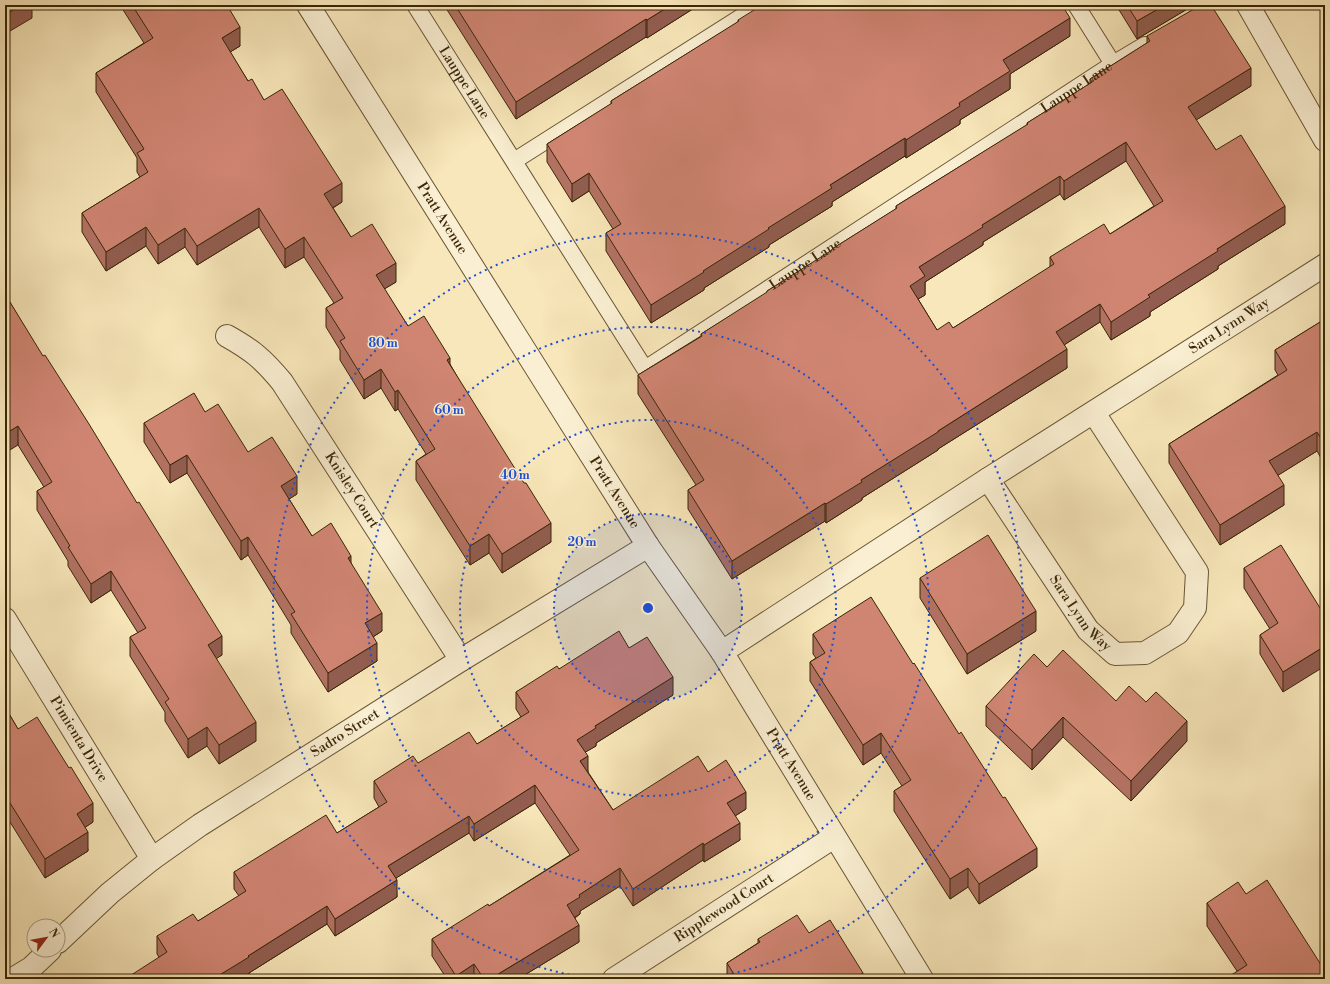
<svg xmlns="http://www.w3.org/2000/svg" width="1330" height="984" font-family="'Libre Bodoni',serif">
	<style>
		.lines { fill: none; stroke-linecap: round; stroke-linejoin: round }
		.lane-casing { stroke: #695634; stroke-width: 18 }
		.street-casing { stroke: #695634; stroke-width: 24 }
		.lane { stroke: #faefd2; stroke-width: 16 }
		.street { stroke: #faefd2; stroke-width: 22 }
		.wall { fill: #b37263; stroke: #392607; fill-rule: evenodd }
		.shaded-wall { fill: #925d50; stroke: #392607 }
		.building { fill: #d08573; stroke: #392607; fill-rule: evenodd }
		.ring { fill: none; stroke: #1d4ed8; stroke-width: 2; stroke-dasharray: 2 4 }
		.labels { text-anchor: middle; dominant-baseline: central; stroke-width: 3; stroke-linejoin: round; paint-order: stroke }
		.street-label { font-size: 14px; fill: #392607; stroke: #faefd2 }
		.centre { fill: #1d4ed8; stroke: #faefd2; stroke-width: 2 }
		.ring-label { font-size: 12px; text-anchor: middle; font-weight: bold; fill: #1d4ed8; stroke: #faefd2; stroke-width: 3; stroke-linejoin: round; paint-order: stroke }
	</style>
	<rect width="100%" height="100%" fill="#f8e7ba"/>
	<filter id="stains"><feTurbulence type="fractalNoise" baseFrequency=".005" numOctaves="4"/><feColorMatrix values="0 0 0 0 .2 0 0 0 0 .09 0 0 0 0 .02 0 0 0 .5 -.17"/></filter>
	<radialGradient id="worn" r=".72"><stop offset=".6" stop-color="#630" stop-opacity="0"/><stop offset="1" stop-color="#630" stop-opacity=".3"/></radialGradient>
	<g class="lines">
		<g class="lane-casing">
			<g id="lane">
				<path id="s1" d="M415 5 645 369 1113 64 1145 45"/>
				<path d="M1076 5 1113 64"/>
				<path d="M514 161 760 5"/>
			</g>
		</g>
		<g class="street-casing">
			<g id="street">
				<path id="s2" d="M308 5 648 546 722 652 922 979"/>
				<path d="M1248 5 1325 140"/>
				<path id="s3" d="M227 336C252 350 263 359 282 382L461 660"/>
				<path id="s4" d="M988 479 1088 630 1115 654 1145 653 1178 633 1195 608 1197 572 1094 413"/>
				<path id="s5" d="M5 619 152 859"/>
				<path id="s6" d="M722 652 988 479 1325 265"/>
				<path id="s7" d="M58 942 110 893 152 859 200 825 461 660 648 546"/>
				<path d="M13 979 31 968 50 950"/>
				<path id="s8" d="M614 979 834 837"/>
			</g>
		</g>
		<use href="#lane" class="lane"/>
		<use href="#street" class="street"/>
	</g>
	<g class="wall">
		<path d="M120 5H227L240 46 230 52 248 81 264 100 342 202 333 208 351 237 396 282 384 289 408 326 450 364 551 542 502 573 489 553 470 565 416 480V461L426 454 398 409 395 411 381 388 364 399 340 360V350L326 327V308L334 303 304 257 285 268 259 227 197 265 185 247 158 264 146 246 106 271 82 232V213L140 177 137 172V158L96 92V73L144 43Z"/>
		<path d="M444 5H699L647 38 646 37 516 119Z"/>
		<path d="M1116 5H1194L1137 39Z"/>
		<path d="M738 20 1070 36 1010 74V89L960 120V124L906 158 905 156 832 202V206L769 245V247L704 288V290L651 323 606 251V233L613 229 589 191 572 202 547 162V144L611 104V101L738 22Z"/>
		<path d="M1147 36 1251 86 1196 120 1216 150 1285 224 1218 266V269L1150 312V316L1111 340 1100 322 1064 345 1067 368 938 449V450L862 498V500L826 523 825 521 732 579 688 509V490L696 485 638 394V375L701 336V334L767 293V291L832 251V249L896 209V206L1027 125V123L1090 84V79L1147 43ZM1126 161 1154 206 1110 234 1050 257V267L953 328 937 330 918 299 925 295V282L983 245V242L1060 194 1064 200Z"/>
		<path d="M5 294 222 655 216 658 256 741 219 764 207 746 188 758 165 721V712L130 656V637L138 633 111 590 91 603 68 566V561L37 510V491L44 487 18 445Z"/>
		<path d="M1325 319V465L1317 451 1278 475 1284 505 1220 545 1169 463V444L1278 375 1275 370V350Z"/>
		<path d="M205 412 248 452 297 494 289 499 312 536 351 563 382 631 373 637 377 661 328 692 291 633V625L248 555 241 560 187 473 170 483 144 442V423Z"/>
		<path d="M1244 568 1325 616 1283 692 1260 654V635L1270 629 1244 588Z"/>
		<path d="M920 578 1036 631 967 674 920 598Z"/>
		<path d="M813 634 1037 867 979 904 968 887 950 899 894 811V791L902 786 881 753 863 765 810 681V662L816 658 813 654Z"/>
		<path d="M629 648 673 695 596 743V746L585 752 588 772 613 810 708 772 746 809 735 816 740 840 704 862 703 860 633 906 620 886 580 911V914L575 918 579 942 518 979H447L432 956V939L489 906 570 855 535 803 474 841 469 833 396 878 397 897 335 936 327 924 249 973V974L159 957 157 954V936L198 921 239 896 234 889V872L337 833 379 807 374 798V781L418 763 477 744 521 717 516 709V692L559 669Z"/>
		<path d="M1047 667 1116 701 1187 741 1131 801 1063 737 1032 770 986 726V706Z"/>
		<path d="M5 707 18 729 93 822 85 827 88 851 45 878 5 814Z"/>
		<path d="M1246 894 1325 971H1237L1207 926V903Z"/>
		<path d="M809 933 863 979H727V963L758 943V939Z"/>
	</g>
	<g class="shaded-wall">
		<path d="M21 5H32V18L5 34V15Z"/>
		<path d="M671 5H699L647 38V20Z"/>
		<path d="M1165 5H1194L1137 39V21Z"/>
		<path d="M1070 18V36L1010 74V89L960 120V124L906 158V140L959 103 1003 60Z"/>
		<path d="M646 19V37L516 119V102Z"/>
		<path d="M240 27V46L222 57V38Z"/>
		<path d="M1251 68V86L1188 125V107Z"/>
		<path d="M905 138V156L832 202V206L769 245V247L704 288V290L651 323V305L768 228 830 185Z"/>
		<path d="M1126 142V161L1064 200V181Z"/>
		<path d="M589 173V191L572 202V184Z"/>
		<path d="M1060 176V194L983 242V245L925 282V295L910 304V286L919 267 982 225Z"/>
		<path d="M342 183V202L324 213V194Z"/>
		<path d="M1285 206V224L1218 266V269L1150 312V316L1111 340V322L1148 295 1217 249Z"/>
		<path d="M259 208V227L197 265V246Z"/>
		<path d="M146 227V246L106 271V252Z"/>
		<path d="M185 228V247L158 264V245Z"/>
		<path d="M304 237V257L285 268V249Z"/>
		<path d="M396 263V282L376 294V275Z"/>
		<path d="M1100 304V322L1056 350V332Z"/>
		<path d="M1067 349V368L938 449V450L862 498V500L826 523V504L861 480Z"/>
		<path d="M450 358V377L447 360Z"/>
		<path d="M381 369V388L364 399V380Z"/>
		<path d="M398 390V409L395 411V392Z"/>
		<path d="M18 426V445L5 453V434Z"/>
		<path d="M1317 432V451L1269 481V461Z"/>
		<path d="M187 455V473L170 483V465Z"/>
		<path d="M297 476V494L281 504V486Z"/>
		<path d="M1284 485V505L1220 545V525Z"/>
		<path d="M825 503V521L732 579V561Z"/>
		<path d="M551 523V542L502 573V554Z"/>
		<path d="M489 534V553L470 565V546Z"/>
		<path d="M248 537V555L241 560V541Z"/>
		<path d="M351 556V574L348 558Z"/>
		<path d="M111 571V590L91 603V584Z"/>
		<path d="M1036 611V631L967 674V654Z"/>
		<path d="M382 613V631L365 642V623Z"/>
		<path d="M222 636V655L208 664V645Z"/>
		<path d="M377 643V661L328 692V673Z"/>
		<path d="M1325 646V666L1283 692V672Z"/>
		<path d="M673 677V695L596 743V746L577 757V740L595 726Z"/>
		<path d="M1063 717V737L1032 770V750Z"/>
		<path d="M1187 721V741L1131 801V781Z"/>
		<path d="M256 722V741L219 764V745Z"/>
		<path d="M207 727V746L188 758V739Z"/>
		<path d="M881 733V753L863 765V745Z"/>
		<path d="M588 756V774L580 761Z"/>
		<path d="M535 785V803L474 841V824Z"/>
		<path d="M746 792V809L727 821V803Z"/>
		<path d="M93 803V822L77 833V814Z"/>
		<path d="M469 816V833L388 883V866Z"/>
		<path d="M740 823V840L704 862V845Z"/>
		<path d="M88 832V851L45 878V859Z"/>
		<path d="M703 843V860L633 906V889Z"/>
		<path d="M1037 848V867L979 904V884Z"/>
		<path d="M620 868V886L580 911V914L567 922V905L579 895Z"/>
		<path d="M968 868V887L950 899V879Z"/>
		<path d="M397 880V897L335 936V919Z"/>
		<path d="M327 906V924L249 973V974L241 979H213L248 956Z"/>
		<path d="M579 925V942L518 979H490Z"/>
		<path d="M474 964V979H456V976Z"/>
		<path d="M863 973V979H853Z"/>
	</g>
	<g class="building">
		<path d="M5 5H21L5 15Z"/>
		<path d="M132 5H227L240 27 222 38 248 81 252 79 264 100 282 89 342 183 324 194 351 237 372 224 396 263 376 275 408 326 424 316 450 358 447 360 524 483H526L551 523 502 554 489 534 470 546 416 461 435 449 398 390 395 392 381 369 364 380 340 341 345 338 326 308 343 298 304 237 285 249 259 208 197 246 185 228 158 245 146 227 106 252 82 213 148 172 137 153 144 149 96 73 153 38Z"/>
		<path d="M455 5H671L647 20 646 19 516 102Z"/>
		<path d="M762 5H1062L1070 18 1003 60 1010 71 959 103 960 106 906 140 905 138 830 185 832 188 768 228 769 229 703 271 704 272 651 305 606 233 621 224 589 173 572 184 547 144 612 103 611 101 739 21 738 20Z"/>
		<path d="M1127 5H1165L1137 21Z"/>
		<path d="M1201 5H1211L1251 68 1188 107 1216 150 1241 135 1285 206 1217 249 1218 251 1148 295 1150 297 1111 322 1100 304 1056 332 1067 349 938 431V432L861 480 862 482 826 504 825 503 732 561 688 490 704 480 638 375 702 336 701 334 767 292V291L832 250V249L897 208 896 206 1028 124 1027 123 1092 82 1090 79 1150 41 1147 36ZM1126 142 1163 201 1110 234 1104 224 1050 257 1054 264 953 328 949 322 937 330 910 286 925 276 919 267 983 227 982 225 1060 176 1064 181Z"/>
		<path d="M5 294 43 356 45 355 89 424 137 503 139 502 222 636 208 645 256 722 219 745 207 727 188 739 165 702 169 699 130 637 146 628 111 571 91 584 68 547 70 546 37 491 52 482 18 426 5 434Z"/>
		<path d="M1325 319V445L1317 432 1269 461 1284 485 1220 525 1169 444 1287 370 1275 350Z"/>
		<path d="M194 393 205 412 218 404 248 452 272 437 297 476 281 486 312 536 331 523 351 556 348 558 382 613 365 623 377 643 328 673 291 614 295 612 248 537 241 541 187 455 170 465 144 423Z"/>
		<path d="M988 535 1036 611 967 654 920 578Z"/>
		<path d="M1281 545 1325 616V646L1283 672 1260 635 1278 623 1244 568Z"/>
		<path d="M871 597 913 664 914 663 959 734 961 732 1003 798 1005 797 1037 848 979 884 968 868 950 879 894 791 911 780 881 733 863 745 810 662 825 653 813 634Z"/>
		<path d="M619 631 629 648 647 637 673 677 595 726 596 728 577 740 588 756 580 761 613 810 698 756 708 772 726 760 746 792 727 803 740 823 704 845 703 843 633 889 620 868 579 895 580 897 567 905 579 925 490 979H484L474 964 456 976 432 939 488 904 489 906 579 850 535 785 474 824 469 816 388 866 397 880 335 919 327 906 248 956 249 957 213 979H125L167 952 157 936 193 914 198 921 246 891 234 872 326 815 337 833 387 802 374 781 413 756 418 763 469 732 477 744 529 712 516 692 557 666 559 669Z"/>
		<path d="M1063 650 1116 701 1129 686 1146 702 1156 692 1187 721 1131 781 1063 717 1032 750 986 706 1034 654 1047 667Z"/>
		<path d="M5 707 18 729 37 717 69 768 71 767 93 803 77 814 88 832 45 859 5 795Z"/>
		<path d="M1267 880 1325 971V979H1225L1247 965 1207 903 1238 882 1246 894Z"/>
		<path d="M797 915 809 933 830 920 863 973 853 979H737L727 963 760 942 758 939Z"/>
	</g>
	<circle cx="648" cy="608" r="94" fill="#1d4ed8" fill-opacity=".12"/>
	<g class="ring">
		<circle cx="648" cy="608" r="94"/>
		<circle cx="648" cy="608" r="188"/>
		<circle cx="648" cy="608" r="281"/>
		<path d="M593 979A375 375 0 1 1 703 979"/>
	</g>
	<g class="labels">
		<g class="street-label">
			<text stroke="none"><textPath href="#s1" startOffset="92">Lauppe Lane</textPath></text>
			<text stroke="none"><textPath href="#s1" startOffset="946">Lauppe Lane</textPath></text>
			<text stroke="none"><textPath href="#s2" startOffset="252">Pratt Avenue</textPath></text>
			<text stroke="none"><textPath href="#s1" startOffset="622">Lauppe Lane</textPath></text>
			<text stroke="none"><textPath href="#s6" startOffset="603">Sara Lynn Way</textPath></text>
			<text stroke="none"><textPath href="#s3" startOffset="201">Knisley Court</textPath></text>
			<text stroke="none"><textPath href="#s2" startOffset="576">Pratt Avenue</textPath></text>
			<text stroke="none"><textPath href="#s4" startOffset="163">Sara Lynn Way</textPath></text>
			<text stroke="none"><textPath href="#s7" startOffset="356">Sadro Street</textPath></text>
			<text stroke="none"><textPath href="#s5" startOffset="141">Pimienta Drive</textPath></text>
			<text stroke="none"><textPath href="#s2" startOffset="900">Pratt Avenue</textPath></text>
			<text stroke="none"><textPath href="#s8" startOffset="131">Ripplewood Court</textPath></text>
		</g>
	</g>
	<circle cx="648" cy="608" r="6" class="centre"/>
	<g class="ring-label">
		<text x="383" y="347">80 m</text>
		<text x="449" y="414">60 m</text>
		<text x="515" y="479">40 m</text>
		<text x="582" y="546">20 m</text>
	</g>
	<rect width="1330" height="984" fill="none" stroke="#f8e7ba" stroke-width="20"/>
	<rect x="6" y="6" width="1318" height="972" fill="none" stroke="#392607" stroke-width="2"/>
	<rect x="10" y="10" width="1310" height="964" fill="none" stroke="#392607"/>
	<g transform="translate(46 938) rotate(58)"><circle r="19" fill="#faefd2" stroke="#ad9f81"/>
	<path d="M0-3L7 15L0 10L-7 15Z" fill="#8f2418"/>
	<text y="-6" font-size="11" font-weight="bold" text-anchor="middle" fill="#392607">N</text>
	</g>
	<rect width="100%" height="100%" filter="url(#stains)"/>
	<rect width="100%" height="100%" fill="url(#worn)"/>
</svg>
